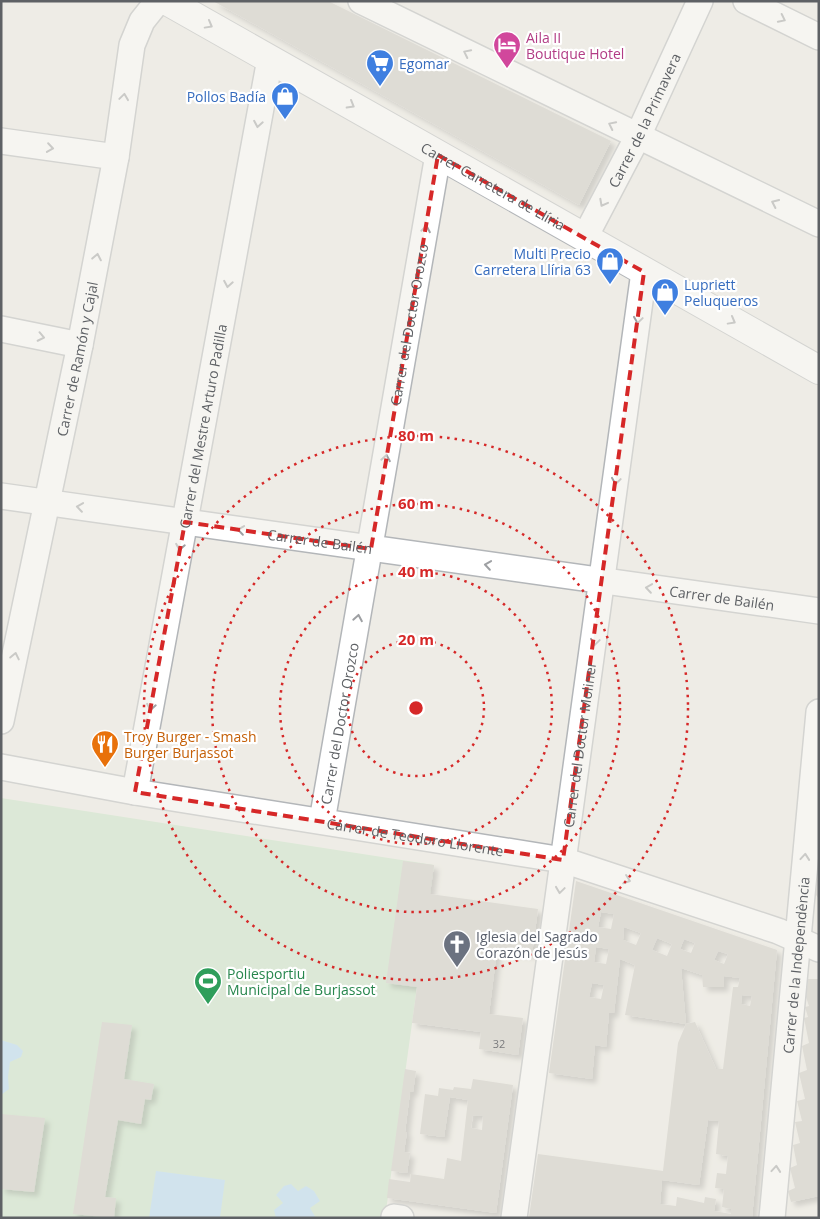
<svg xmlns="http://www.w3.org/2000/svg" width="820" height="1219" font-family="'Open Sans',sans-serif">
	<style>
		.green { fill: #c6e3c5 }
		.water { fill: #aed8f6 }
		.building { fill: #cac7c2; fill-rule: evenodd; filter: url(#shadow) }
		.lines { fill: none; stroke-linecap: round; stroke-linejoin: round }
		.minor-casing { stroke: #b3b6b9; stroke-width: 28 }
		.tertiary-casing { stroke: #b3b6b9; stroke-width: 30 }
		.minor { stroke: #fff; stroke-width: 25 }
		.tertiary { stroke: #fff; stroke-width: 28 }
		.oneway { stroke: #9ea0a3 }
		.marked { fill: none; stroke: #d62828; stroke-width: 4; stroke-dasharray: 10 6; stroke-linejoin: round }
		.ring { fill: none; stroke: #d62828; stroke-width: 2.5; stroke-dasharray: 2.5 5 }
		.labels { text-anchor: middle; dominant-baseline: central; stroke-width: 4.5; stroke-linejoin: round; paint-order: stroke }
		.number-label { font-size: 11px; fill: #797a7c }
		.hotel-label { font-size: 14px; fill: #b23c85; stroke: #fff; text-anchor: start }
		.shop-label { font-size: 14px; fill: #366cbe; stroke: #fff; text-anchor: start }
		.street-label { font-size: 14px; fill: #5e6165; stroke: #fff }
		.food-label { font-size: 14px; fill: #c56008; stroke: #fff; text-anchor: start }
		.worship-label { font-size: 14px; fill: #5b616d; stroke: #fff; text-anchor: start }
		.leisure-label { font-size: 14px; fill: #27864d; stroke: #fff; text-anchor: start }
		.centre { fill: #d62828; stroke: #fff; stroke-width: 2.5 }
		.ring-label { font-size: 15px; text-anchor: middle; font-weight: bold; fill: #d62828; stroke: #fff; stroke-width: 4.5; stroke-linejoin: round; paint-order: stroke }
	</style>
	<defs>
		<filter id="shadow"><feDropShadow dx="4.5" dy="4.5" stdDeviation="2.5" flood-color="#0004"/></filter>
	</defs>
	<rect width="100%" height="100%" fill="#eeece6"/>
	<path class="green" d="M1 798 434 865 385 1218H1Z"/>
	<g class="water">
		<path d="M1 1040 17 1045 23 1051 21 1057 10 1062 8 1077 9 1089 1 1095Z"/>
		<path d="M156 1171 225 1180 220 1218H149Z"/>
		<path d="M291 1184 298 1191 306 1186 314 1191 320 1201 310 1208 316 1218H276L274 1210 283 1203 276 1195 284 1186Z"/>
	</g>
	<g class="building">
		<path d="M213 1H328L611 141 579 205Z"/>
		<path d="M403 861 434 865 430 894 538 909 532 954 497 950 489 1014 523 1018 518 1055 479 1049 481 1032 412 1023 417 987 386 983Z"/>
		<path d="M817 880H819V899L816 895Z"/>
		<path d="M576 881 777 950 752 1218 529 1217 538 1154 663 1171 678 1043 686 1024 695 1022 716 1069H723L733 987H738L740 978 724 976V987H703L702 975 681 968 686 1024 625 1015 635 965 620 959 614 1013H609L606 1047 595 1045 592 1079 549 1073ZM601 912 614 914 611 929 598 927ZM624 927 641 933 636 945 623 940ZM657 938 672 944 667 956 652 950ZM684 939 695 943 691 953 680 949ZM596 947 609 949 606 964 594 962ZM718 951 728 954 724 964 714 960ZM592 983 604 985 601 999 589 997ZM742 995 752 996 750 1006 741 1004ZM708 1120 719 1121 716 1154 728 1156 726 1174 717 1173 715 1188 724 1189 722 1207 731 1209V1214L714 1211 716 1199 705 1197 704 1203 677 1197 676 1206 660 1204 662 1180 699 1185Z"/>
		<path d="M808 979H819V1196L791 1202 788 1191 795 1188 790 1168 797 1165 793 1145 800 1143 795 1122 802 1121 797 1101 805 1099 799 1073 807 1070 802 1046 809 1043 804 1018 808 1017 805 1007 809 1006 806 997Z"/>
		<path d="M102 1022 132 1025 124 1079 154 1084 151 1100 145 1099 141 1124 118 1120 105 1197 116 1198 114 1218 73 1214Z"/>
		<path d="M405 1069 416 1071 413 1092H410L405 1132H407L404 1152 410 1153 407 1173 391 1171Z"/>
		<path d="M473 1079 513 1085 496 1213 387 1198 389 1179 410 1182 411 1174 444 1179 447 1158 461 1161 468 1100 450 1097 444 1137 420 1134 425 1094 438 1096 439 1088 453 1090 454 1087 471 1089ZM473 1115 483 1116 482 1130 471 1128Z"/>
		<path d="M1 1114 45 1118 34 1192 1 1189Z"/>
	</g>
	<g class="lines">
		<g class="minor-casing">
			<g id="minor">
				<path d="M361 1 819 224"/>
				<path d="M746 1 819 37"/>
				<path d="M1 141 116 157"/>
				<path id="s1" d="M585 237 637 138 700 1"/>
				<path d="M1 329 80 345"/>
				<path id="s2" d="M1 496 819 611"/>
				<path id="s3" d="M1 721 80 345 116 157 132 45 142 21 158 1"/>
				<path id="s4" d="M1 767 135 792 563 860 778 931 819 949"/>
				<path id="s5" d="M135 792 270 59"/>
				<path id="s6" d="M322 821 438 155"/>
				<path d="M394 1217 401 1218"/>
				<path id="s7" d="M514 1218 644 272"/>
				<path id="s8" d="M772 1218 819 712"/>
			</g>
		</g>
		<g class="tertiary-casing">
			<g id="tertiary">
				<path id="s9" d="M167 1 819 370"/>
			</g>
		</g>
		<use href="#minor" class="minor"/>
		<use href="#tertiary" class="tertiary"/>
	</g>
	<defs><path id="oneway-chevron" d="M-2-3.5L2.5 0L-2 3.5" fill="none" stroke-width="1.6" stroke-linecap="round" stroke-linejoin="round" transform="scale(1.25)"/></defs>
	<g class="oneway">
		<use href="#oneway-chevron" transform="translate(782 19) rotate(26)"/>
		<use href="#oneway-chevron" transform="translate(209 25) rotate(29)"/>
		<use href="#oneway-chevron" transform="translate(467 53) rotate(-154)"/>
		<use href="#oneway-chevron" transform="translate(124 97) rotate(-82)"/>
		<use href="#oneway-chevron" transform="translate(351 105) rotate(30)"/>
		<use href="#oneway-chevron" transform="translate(258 124) rotate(100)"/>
		<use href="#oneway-chevron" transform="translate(612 125) rotate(-154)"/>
		<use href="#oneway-chevron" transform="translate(50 148) rotate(8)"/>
		<use href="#oneway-chevron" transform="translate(603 203) rotate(118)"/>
		<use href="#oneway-chevron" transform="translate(775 203) rotate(-155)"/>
		<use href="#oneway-chevron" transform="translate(426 229) rotate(-80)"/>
		<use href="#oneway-chevron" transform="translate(97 257) rotate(-79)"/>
		<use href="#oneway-chevron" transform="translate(228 284) rotate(100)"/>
		<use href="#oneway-chevron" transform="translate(638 320) rotate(98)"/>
		<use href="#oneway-chevron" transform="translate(732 321) rotate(29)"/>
		<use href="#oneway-chevron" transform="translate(41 337) rotate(12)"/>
		<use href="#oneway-chevron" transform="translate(386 458) rotate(-80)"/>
		<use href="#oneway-chevron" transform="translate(616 481) rotate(98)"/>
		<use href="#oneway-chevron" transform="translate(80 507) rotate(-172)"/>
		<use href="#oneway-chevron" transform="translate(241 530) rotate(-172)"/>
		<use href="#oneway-chevron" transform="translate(180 547) rotate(100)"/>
		<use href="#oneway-chevron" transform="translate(488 565) rotate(-172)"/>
		<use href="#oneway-chevron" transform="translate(649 588) rotate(-172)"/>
		<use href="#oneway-chevron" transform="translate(358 618) rotate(-80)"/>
		<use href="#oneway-chevron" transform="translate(595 642) rotate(98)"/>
		<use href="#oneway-chevron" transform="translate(15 656) rotate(-78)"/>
		<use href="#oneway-chevron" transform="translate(151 707) rotate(100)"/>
		<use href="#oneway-chevron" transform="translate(805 857) rotate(-85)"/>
		<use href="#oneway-chevron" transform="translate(627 880) rotate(19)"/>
		<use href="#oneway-chevron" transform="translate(560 890) rotate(98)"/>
		<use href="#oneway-chevron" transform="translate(776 1169) rotate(-85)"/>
	</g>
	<path d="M0 0H820V1219H0ZM438 155 644 272 563 860 135 792 185 522 371 549Z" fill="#eeece6" fill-opacity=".55" fill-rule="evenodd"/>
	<path class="marked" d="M438 155 644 272 563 860 135 792 185 522 371 549Z"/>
	<g class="ring">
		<circle cx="416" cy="708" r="68"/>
		<circle cx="416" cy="708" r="136"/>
		<circle cx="416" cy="708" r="204"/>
		<circle cx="416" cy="708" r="272"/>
	</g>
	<defs>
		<g id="hotel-pin" transform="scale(1.4375)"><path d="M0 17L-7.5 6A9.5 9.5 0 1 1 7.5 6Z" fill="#d1479c" stroke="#fff"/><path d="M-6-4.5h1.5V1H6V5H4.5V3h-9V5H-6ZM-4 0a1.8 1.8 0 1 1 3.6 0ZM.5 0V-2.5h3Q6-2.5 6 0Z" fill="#fff"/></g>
		<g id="supermarket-pin" transform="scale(1.4375)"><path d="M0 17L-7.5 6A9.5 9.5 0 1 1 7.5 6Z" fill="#3f7fe0" stroke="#fff"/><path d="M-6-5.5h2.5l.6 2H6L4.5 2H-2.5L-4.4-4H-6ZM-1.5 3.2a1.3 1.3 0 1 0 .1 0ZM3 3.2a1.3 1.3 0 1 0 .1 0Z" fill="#fff"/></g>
		<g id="shop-pin" transform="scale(1.4375)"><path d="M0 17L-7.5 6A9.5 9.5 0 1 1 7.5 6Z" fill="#3f7fe0" stroke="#fff"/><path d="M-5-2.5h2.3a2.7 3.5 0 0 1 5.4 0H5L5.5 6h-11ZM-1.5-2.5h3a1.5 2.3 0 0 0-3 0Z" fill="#fff"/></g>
		<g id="restaurant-pin" transform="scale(1.4375)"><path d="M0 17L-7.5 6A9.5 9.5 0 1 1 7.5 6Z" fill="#e8710a" stroke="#fff"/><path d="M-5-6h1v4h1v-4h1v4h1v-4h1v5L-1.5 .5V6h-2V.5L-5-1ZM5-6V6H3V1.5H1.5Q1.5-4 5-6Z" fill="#fff"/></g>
		<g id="church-pin" transform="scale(1.4375)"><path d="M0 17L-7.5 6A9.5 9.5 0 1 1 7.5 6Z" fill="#6b7280" stroke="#fff"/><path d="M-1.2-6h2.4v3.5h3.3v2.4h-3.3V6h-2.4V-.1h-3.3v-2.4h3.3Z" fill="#fff"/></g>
		<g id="stadium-pin" transform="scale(1.4375)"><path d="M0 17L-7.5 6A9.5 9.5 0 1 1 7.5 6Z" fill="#2e9e5b" stroke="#fff"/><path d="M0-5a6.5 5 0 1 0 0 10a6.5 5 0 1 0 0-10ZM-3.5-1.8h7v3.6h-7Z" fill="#fff"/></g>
	</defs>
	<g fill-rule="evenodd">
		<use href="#hotel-pin" x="507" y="45"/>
		<use href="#supermarket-pin" x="380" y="63"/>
		<use href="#shop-pin" x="285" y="96"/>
		<use href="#shop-pin" x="610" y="261"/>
		<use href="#shop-pin" x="665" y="292"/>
		<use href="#restaurant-pin" x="105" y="744"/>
		<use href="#church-pin" x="457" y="944"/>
		<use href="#stadium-pin" x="208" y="981"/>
	</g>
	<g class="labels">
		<g class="number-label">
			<text x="499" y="1043">32</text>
		</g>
		<g class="hotel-label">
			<text x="526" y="37">Aila II<tspan x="526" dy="16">Boutique Hotel</tspan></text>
		</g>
		<g class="shop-label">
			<text x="399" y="63">Egomar</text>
			<text x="266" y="96" text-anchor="end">Pollos Badía</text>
			<text x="591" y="253" text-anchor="end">Multi Precio<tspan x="591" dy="16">Carretera Llíria 63</tspan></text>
			<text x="684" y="284">Lupriett<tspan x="684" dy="16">Peluqueros</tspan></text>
		</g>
		<g class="street-label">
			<text stroke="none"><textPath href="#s1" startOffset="131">Carrer de la Primavera</textPath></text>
			<text stroke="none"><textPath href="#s9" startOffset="375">Carrer Carretera de Llíria</textPath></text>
			<text stroke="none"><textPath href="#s6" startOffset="504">Carrer del Doctor Orozco</textPath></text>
			<text stroke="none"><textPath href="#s3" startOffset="370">Carrer de Ramón y Cajal</textPath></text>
			<text stroke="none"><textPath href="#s5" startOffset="372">Carrer del Mestre Arturo Padilla</textPath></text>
			<text stroke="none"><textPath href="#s2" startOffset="322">Carrer de Bailén</textPath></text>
			<text stroke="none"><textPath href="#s2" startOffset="728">Carrer de Bailén</textPath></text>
			<text stroke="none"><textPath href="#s6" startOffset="99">Carrer del Doctor Orozco</textPath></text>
			<text stroke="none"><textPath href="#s7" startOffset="478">Carrer del Doctor Moliner</textPath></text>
			<text stroke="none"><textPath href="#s4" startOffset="420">Carrer de Teodoro Llorente</textPath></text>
			<text stroke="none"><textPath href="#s8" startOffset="254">Carrer de la Independència</textPath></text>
		</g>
		<g class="food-label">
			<text x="124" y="736">Troy Burger - Smash<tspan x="124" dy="16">Burger Burjassot</tspan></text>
		</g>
		<g class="worship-label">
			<text x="476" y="936">Iglesia del Sagrado<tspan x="476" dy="16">Corazón de Jesús</tspan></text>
		</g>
		<g class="leisure-label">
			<text x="227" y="973">Poliesportiu<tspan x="227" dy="16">Municipal de Burjassot</tspan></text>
		</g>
	</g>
	<circle cx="416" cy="708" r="8" class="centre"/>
	<g class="ring-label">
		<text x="416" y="441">80 m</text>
		<text x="416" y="509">60 m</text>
		<text x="416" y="577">40 m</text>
		<text x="416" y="645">20 m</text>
	</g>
	<rect width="820" height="1219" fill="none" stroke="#5e6165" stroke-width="5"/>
</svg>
